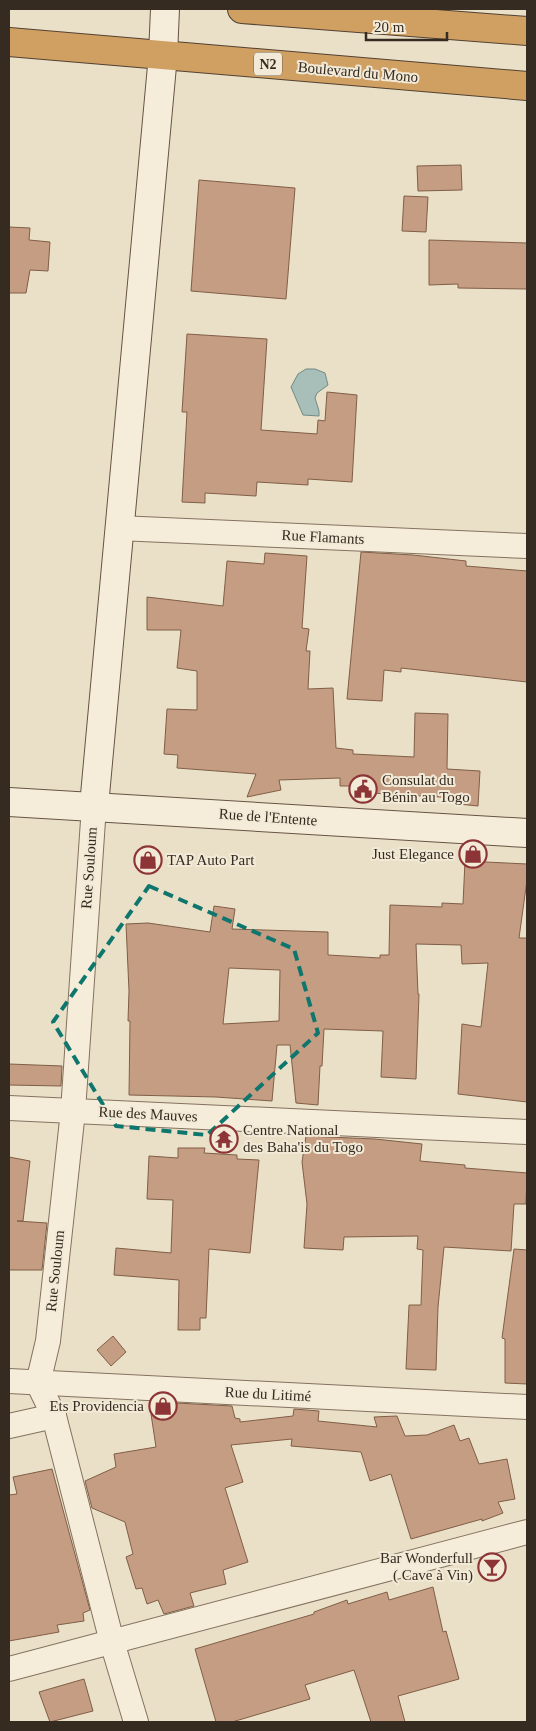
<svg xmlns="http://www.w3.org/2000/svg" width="536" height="1731" font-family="Georgia,serif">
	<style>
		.water { fill: #a8beb8; stroke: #708c85 }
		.building { fill: #c49d82; stroke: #805e47; fill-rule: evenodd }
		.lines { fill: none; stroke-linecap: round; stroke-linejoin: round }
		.street-casing { stroke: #84725f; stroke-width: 26 }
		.secondary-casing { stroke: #665442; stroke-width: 30 }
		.highway-casing { stroke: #524132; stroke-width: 30 }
		.street { stroke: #f5edda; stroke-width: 24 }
		.secondary { stroke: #f5edda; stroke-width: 28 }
		.highway { stroke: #d09f62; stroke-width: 28 }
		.marked { fill: none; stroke: #0f766e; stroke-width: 4; stroke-dasharray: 10 6; stroke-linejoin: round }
		.labels { text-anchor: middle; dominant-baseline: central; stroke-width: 4; stroke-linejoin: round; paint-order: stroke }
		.shield { fill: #f2ead6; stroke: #6e6457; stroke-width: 1 }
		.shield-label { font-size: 14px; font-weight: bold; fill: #362b21 }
		.street-label { font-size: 15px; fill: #362b21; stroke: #f2ead6 }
		.poi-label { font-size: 15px; fill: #362b21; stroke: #f2ead6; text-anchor: start }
	</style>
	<rect width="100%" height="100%" fill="#eae0c8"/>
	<path class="water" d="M306 369H315L325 373 328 385 317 393 315 398 319 411V416L303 415 291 387 298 374Z"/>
	<g class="building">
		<path d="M461 165 462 190 418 191 417 166Z"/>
		<path d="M199 180 295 188 286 299 191 291Z"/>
		<path d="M404 196 428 197 426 232 402 231Z"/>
		<path d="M9 227 30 228 29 240 50 242 48 271 30 270 26 293H9Z"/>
		<path d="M429 240 527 243V289L458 288V284L429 285Z"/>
		<path d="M187 334 267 339 261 430 317 434 318 420 325 421 327 392 357 395 352 482 308 479V485L257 482 256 496 205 493V503L182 502 187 412H182Z"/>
		<path d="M361 552 413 555 466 561V566L527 571V682L401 668V672L384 670 382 701 347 699Z"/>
		<path d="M265 553 307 556 302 628 309 629 306 651H310L308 689 333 688 336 748 353 750V754L414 757 415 713 448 714 447 769 480 771 478 806 458 804V798L354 792V786H340V778L279 780 281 790 247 797 256 774 177 768 178 755 164 754 167 709 197 710V671L177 668 181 630H147V597L223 606 227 561 264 564Z"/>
		<path d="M465 861 527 864V880L519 938H527V1102L458 1094 462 1024 481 1027 488 963 462 964 461 945 416 944 418 994H419L416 1079 381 1077 383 1031 324 1029 322 1066H320L318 1105 296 1103 290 1045H277L272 1101 216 1097 129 1095 130 1021H128L129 991 126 924 148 923 210 932 214 906 235 909 232 929 328 932V955L380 958V955H389L390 905 442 907V903L463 904ZM229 968 280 970 279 1021 223 1024Z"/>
		<path d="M9 1064 62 1066 61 1086 9 1085Z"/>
		<path d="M306 1136 375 1139 422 1144 420 1161 465 1165V1168L527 1173 526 1204H514L511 1251 444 1247 438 1307 436 1370 406 1369 409 1305H421L423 1250 417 1249 418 1236 344 1237 343 1250 304 1248 307 1204 302 1162Z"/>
		<path d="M178 1148H205L204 1153 237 1155V1159L259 1160 250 1253 209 1249 206 1318H200V1330H178L179 1280 114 1275 116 1248 171 1253 173 1200 147 1199 149 1156 178 1158Z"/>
		<path d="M9 1157 30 1161 23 1221H17L47 1223 42 1270H9Z"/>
		<path d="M514 1249 527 1250V1384L505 1383V1339L502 1338Z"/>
		<path d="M113 1336 126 1352 111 1366 97 1350Z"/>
		<path d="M176 1403 232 1406 235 1418 240 1419V1422L293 1416 294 1409 319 1411 318 1421 377 1427 374 1417 397 1416 405 1436 427 1435 454 1425 460 1441 469 1438 479 1464 507 1459 515 1499 498 1502 503 1513 482 1521V1519L411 1539 391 1474 370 1481 361 1452 291 1446 292 1439 231 1445 243 1482 225 1488 248 1562 223 1570 226 1584 190 1593 194 1606 164 1614 158 1600 147 1604 142 1588 136 1589 126 1557 133 1554 125 1522 92 1508 85 1481 116 1467 114 1454 156 1447 151 1414 176 1410Z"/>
		<path d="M52 1469 90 1610 83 1613 84 1621 57 1625 59 1632 9 1641V1495L17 1494 13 1477Z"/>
		<path d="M433 1587 443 1632 446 1631 459 1679 398 1696 405 1722H371L354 1670 305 1685 310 1699 232 1722H216L195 1649 314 1614V1612L347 1600 348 1604 387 1592 389 1600Z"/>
		<path d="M84 1679 93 1711 50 1722 39 1692Z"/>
	</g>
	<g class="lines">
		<g class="street-casing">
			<g id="street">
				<path d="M118 528 527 546"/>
				<path d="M94 806 73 1111 48 1341 38 1383 54 1416 112 1642 136 1722"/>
				<path d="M9 1108 527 1132"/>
				<path d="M9 1381 527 1407"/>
				<path d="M9 1426 54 1416"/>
				<path d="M9 1669 527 1532"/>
			</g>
		</g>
		<g class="secondary-casing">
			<g id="secondary">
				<path d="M9 802 527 833"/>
				<path d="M94 806 163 55 165 9"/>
			</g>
		</g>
		<g class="highway-casing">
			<g id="highway">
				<path d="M242 9 527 31"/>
				<path d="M9 42 527 86"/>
			</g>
		</g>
		<use href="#street" class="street"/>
		<use href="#secondary" class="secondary"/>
		<use href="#highway" class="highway"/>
	</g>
	<path class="marked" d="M149 886 294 949 318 1033 207 1135 116 1126 53 1022Z"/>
	<defs>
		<g id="civic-ring" transform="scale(1.4375)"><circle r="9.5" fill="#f2ead6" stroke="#8d3536" stroke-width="1.5"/><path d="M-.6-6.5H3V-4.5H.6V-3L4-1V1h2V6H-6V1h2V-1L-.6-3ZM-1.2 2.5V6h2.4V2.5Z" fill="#8d3536"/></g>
		<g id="shop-ring" transform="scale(1.4375)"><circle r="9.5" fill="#f2ead6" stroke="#8d3536" stroke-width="1.5"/><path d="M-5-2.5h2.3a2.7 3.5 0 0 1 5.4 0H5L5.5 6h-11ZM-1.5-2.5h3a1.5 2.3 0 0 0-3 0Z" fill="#8d3536"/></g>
		<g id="temple-ring" transform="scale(1.4375)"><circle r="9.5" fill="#f2ead6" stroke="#8d3536" stroke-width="1.5"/><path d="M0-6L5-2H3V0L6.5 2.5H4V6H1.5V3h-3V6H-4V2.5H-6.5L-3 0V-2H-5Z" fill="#8d3536"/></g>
		<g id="bar-ring" transform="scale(1.4375)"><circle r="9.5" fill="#f2ead6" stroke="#8d3536" stroke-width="1.5"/><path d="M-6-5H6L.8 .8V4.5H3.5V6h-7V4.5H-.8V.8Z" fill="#8d3536"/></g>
	</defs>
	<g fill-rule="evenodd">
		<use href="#civic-ring" x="363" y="789"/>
		<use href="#shop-ring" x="473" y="854"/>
		<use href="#shop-ring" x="148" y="860"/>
		<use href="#temple-ring" x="224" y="1139"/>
		<use href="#shop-ring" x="163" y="1406"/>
		<use href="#bar-ring" x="492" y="1567"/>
	</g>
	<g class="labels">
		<rect class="shield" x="254" y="52.5" width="28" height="23" rx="4"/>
		<g class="shield-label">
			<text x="268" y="64">N2</text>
		</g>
		<g class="street-label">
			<text transform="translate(358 72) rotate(5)">Boulevard du Mono</text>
			<text transform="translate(323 537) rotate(3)">Rue Flamants</text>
			<text transform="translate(268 817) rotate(4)">Rue de l'Entente</text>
			<text transform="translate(89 868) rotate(-86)">Rue Souloum</text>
			<text transform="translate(148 1114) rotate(3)">Rue des Mauves</text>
			<text transform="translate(55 1271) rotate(-84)">Rue Souloum</text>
			<text transform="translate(268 1394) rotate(3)">Rue du Litimé</text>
		</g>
		<g class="poi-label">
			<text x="382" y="780">Consulat du<tspan x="382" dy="17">Bénin au Togo</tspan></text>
			<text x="454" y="854" text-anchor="end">Just Elegance</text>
			<text x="167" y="860">TAP Auto Part</text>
			<text x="243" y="1130">Centre National<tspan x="243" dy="17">des Baha'is du Togo</tspan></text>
			<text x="144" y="1406" text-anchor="end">Ets Providencia</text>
			<text x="473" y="1558" text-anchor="end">Bar Wonderfull<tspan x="473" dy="17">( Cave à Vin)</tspan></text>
		</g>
	</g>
	<rect width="536" height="1731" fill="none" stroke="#362b21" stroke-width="20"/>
	<path d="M366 32v8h81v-8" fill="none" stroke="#362b21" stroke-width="2.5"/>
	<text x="374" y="32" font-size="15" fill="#362b21" stroke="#f2ead6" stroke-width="4" paint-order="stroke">20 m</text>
</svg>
